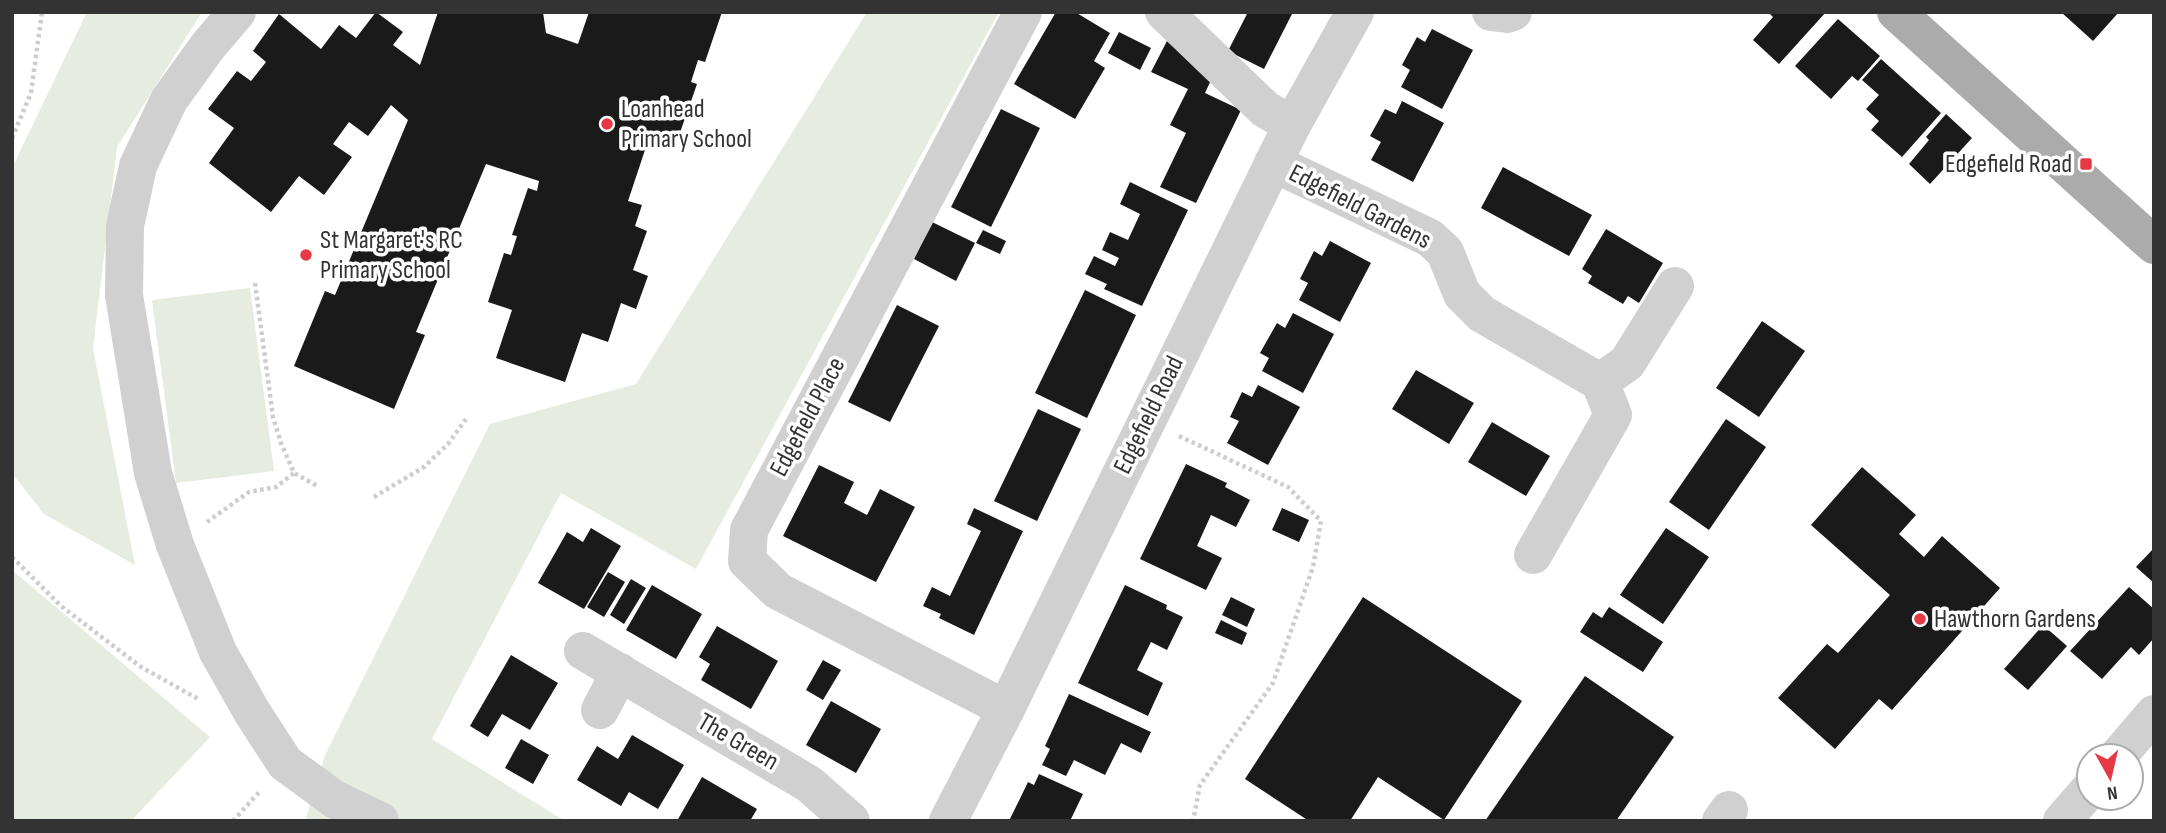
<svg xmlns="http://www.w3.org/2000/svg" width="2166" height="833" font-family="'Sofia Sans Condensed',sans-serif">
	<style>
		.green { fill: #e6ecdf }
		.building { fill: #1a1a1a }
		.lines { fill: none; stroke-linecap: round; stroke-linejoin: round }
		.path { stroke: #cdcdcd; stroke-width: 4.5; stroke-dasharray: 3.5 3.5; stroke-linecap: butt }
		.minor { stroke: #d0d0d0; stroke-width: 38 }
		.major { stroke: #ababab; stroke-width: 38 }
		.poi-dot { fill: #e63946; stroke: #fff; stroke-width: 2.5 }
		.labels { text-anchor: middle; dominant-baseline: central; stroke-width: 7; stroke-linejoin: round; paint-order: stroke }
		.poi-label { font-size: 26px; fill: #333; stroke: #fff; text-anchor: start }
		.street-label { font-size: 26px; fill: #333; stroke: #fff }
	</style>
	<rect width="100%" height="100%" fill="#fff"/>
	<g class="green">
		<path d="M87 12H202L117 147 93 348 135 565 44 514 12 473V168Z"/>
		<path d="M867 12H999L696 569 561 493 432 739 565 821H305L325 755 490 424 636 384Z"/>
		<path d="M250 288 274 471 176 483 152 300Z"/>
		<path d="M12 570 210 737 131 821H12Z"/>
	</g>
	<g class="building">
		<path d="M376 12 403 32 393 45 420 65 438 12H543L546 33 578 44 589 12H722L705 62 698 60 691 82 697 84 676 144 650 135 628 201 642 205 635 226 647 231 633 270 648 276 636 309 621 303 608 342 582 333 565 382 496 358 512 310 488 302 504 253 511 255 517 236 512 235 528 188 537 191 539 181 486 164 416 332 425 335 394 409 294 366 325 291 335 295 408 120 391 105 368 136 349 122 333 144 352 157 324 195 299 176 271 212 209 163 234 128 208 109 237 71 251 81 266 62 253 51 279 14 321 49 339 25 356 38Z"/>
		<path d="M1056 12H1075L1110 33 1094 61 1105 68 1075 119 1014 84Z"/>
		<path d="M1248 12H1293L1264 69 1228 51Z"/>
		<path d="M1768 12H1826L1779 64 1753 40 1773 17Z"/>
		<path d="M2061 12H2119L2093 41Z"/>
		<path d="M1838 19 1880 56 1858 81 1852 76 1831 99 1795 66Z"/>
		<path d="M1432 29 1473 50 1442 109 1401 87 1410 70 1402 65 1417 37 1425 42Z"/>
		<path d="M1119 32 1151 48 1140 70 1108 53Z"/>
		<path d="M1167 41 1212 78 1205 93 1241 110 1196 203 1160 187 1186 133 1170 125 1188 89 1151 72Z"/>
		<path d="M1881 59 1941 113 1902 157 1871 130 1879 121 1866 109 1879 95 1862 80Z"/>
		<path d="M1402 101 1444 123 1413 182 1371 160 1381 142 1370 136 1385 109 1396 114Z"/>
		<path d="M1001 109 1040 128 991 227 951 207Z"/>
		<path d="M1946 114 1972 138 1930 184 1909 164 1929 140 1926 137Z"/>
		<path d="M1503 167 1592 215 1569 256 1481 208Z"/>
		<path d="M1130 182 1188 210 1142 306 1104 289 1107 284 1085 274 1094 256 1115 266 1119 258 1102 250 1110 232 1128 240 1140 214 1120 204Z"/>
		<path d="M932 222 975 243 956 281 914 259Z"/>
		<path d="M1606 229 1663 263 1639 303 1628 296 1623 304 1588 283 1592 276 1582 269Z"/>
		<path d="M983 230 1006 241 1000 254 976 243Z"/>
		<path d="M1330 241 1371 263 1340 322 1299 300 1308 283 1300 279 1314 251 1322 256Z"/>
		<path d="M1085 290 1136 315 1087 418 1035 393Z"/>
		<path d="M897 305 939 326 890 422 848 402Z"/>
		<path d="M1293 313 1334 334 1303 393 1262 371 1269 358 1260 353 1277 323 1285 328Z"/>
		<path d="M1762 321 1805 351 1759 417 1716 388Z"/>
		<path d="M1416 370 1474 403 1449 444 1392 409Z"/>
		<path d="M1258 385 1300 407 1268 465 1227 443 1239 421 1230 417 1242 392 1252 397Z"/>
		<path d="M1038 409 1081 429 1037 521 994 501Z"/>
		<path d="M1726 419 1766 447 1709 530 1669 502Z"/>
		<path d="M1492 422 1550 456 1526 496 1468 462Z"/>
		<path d="M1186 464 1227 483 1225 487 1250 500 1236 527 1211 515 1197 546 1222 558 1206 590 1140 559Z"/>
		<path d="M819 465 854 482 844 503 867 515 880 489 915 507 876 582 783 536Z"/>
		<path d="M1862 467 1916 515 1899 534 1924 557 1942 536 2000 588 1892 710 1879 699 1835 749 1778 698 1827 644 1838 653 1890 595 1811 525Z"/>
		<path d="M974 508 1023 531 974 635 939 618 941 614 923 606 932 587 950 596 981 531 967 524Z"/>
		<path d="M1282 508 1309 520 1299 542 1272 530Z"/>
		<path d="M591 528 621 546 584 609 538 583 567 532 583 542Z"/>
		<path d="M1666 528 1709 557 1663 624 1620 595Z"/>
		<path d="M2154 548V583L2136 567Z"/>
		<path d="M608 572 625 582 604 617 587 607Z"/>
		<path d="M631 579 646 588 624 624 610 615Z"/>
		<path d="M652 585 702 614 676 659 626 630Z"/>
		<path d="M1125 585 1167 605 1166 609 1183 617 1167 650 1151 642 1137 670 1163 683 1148 716 1078 683Z"/>
		<path d="M2129 587 2154 609V638L2139 655 2131 647 2102 679 2070 651Z"/>
		<path d="M1231 597 1255 609 1247 627 1222 615Z"/>
		<path d="M1363 597 1522 701 1444 820 1378 777 1350 821H1309L1245 779Z"/>
		<path d="M1609 607 1663 642 1643 672 1580 632 1593 612 1602 618Z"/>
		<path d="M1221 620 1247 633 1242 645 1215 633Z"/>
		<path d="M2043 625 2067 646 2028 690 2004 669Z"/>
		<path d="M717 626 778 661 751 709 701 680 710 664 699 657Z"/>
		<path d="M511 655 558 683 530 730 502 714 488 737 470 726Z"/>
		<path d="M823 660 841 670 823 700 806 690Z"/>
		<path d="M1585 676 1674 737 1616 821H1485Z"/>
		<path d="M1069 694 1151 732 1141 753 1121 743 1105 775 1074 760 1066 776 1042 765 1050 749 1045 746Z"/>
		<path d="M831 701 881 729 856 773 806 745Z"/>
		<path d="M632 735 684 765 658 809 629 792 621 806 577 780 597 746 618 759Z"/>
		<path d="M521 739 549 755 533 784 505 768Z"/>
		<path d="M1039 774 1083 794 1070 821H1009L1028 782 1034 785Z"/>
		<path d="M702 777 757 809 750 821H677Z"/>
	</g>
	<g class="lines">
		<g class="path">
			<path d="M12 138 31 93 42 12"/>
			<path d="M255 283 273 417 281 443 294 473 319 487"/>
			<path d="M1179 436 1288 487 1321 521 1313 567 1273 683 1200 785 1193 821"/>
			<path d="M374 497 424 467 448 444 466 419"/>
			<path d="M207 522 249 492 276 487 294 473"/>
			<path d="M12 557 61 606 141 667 200 700"/>
			<path d="M233 821 261 790"/>
		</g>
		<g class="minor">
			<path d="M237 12 208 46 169 100 138 166 125 226 124 295 153 473 175 545 218 652 252 712 285 763 334 799 380 821"/>
			<path d="M1164 12 1265 109 1292 125"/>
			<path d="M1491 12 1507 14 1513 12"/>
			<path d="M1273 163 1430 238 1445 252 1462 294 1482 314 1600 382"/>
			<path d="M1533 555 1613 415 1600 382 1627 363 1675 286"/>
			<path d="M583 651 809 784 851 821"/>
			<path d="M1006 709 778 591 747 561 749 530 1023 12"/>
			<path d="M600 710 620 672"/>
			<path d="M2118 756 2154 714"/>
			<path d="M948 821 1006 709 1292 125 1355 12"/>
			<path d="M1721 821 1729 810"/>
			<path d="M2062 821 2089 790"/>
		</g>
		<path class="major" d="M1896 12 2154 245"/>
	</g>
	<g class="poi-dot">
		<circle cx="607" cy="124" r="7"/>
		<rect x="2079" y="157" width="14" height="14" rx="3.5"/>
		<circle cx="306" cy="255" r="7"/>
		<circle cx="1920" cy="619" r="7"/>
	</g>
	<g class="labels">
		<g class="poi-label">
			<text x="621" y="109">Loanhead<tspan x="621" dy="30">Primary School</tspan></text>
			<text x="2072" y="164" text-anchor="end">Edgefield Road</text>
			<text x="320" y="240">St Margaret's RC<tspan x="320" dy="30">Primary School</tspan></text>
			<text x="1934" y="619">Hawthorn Gardens</text>
		</g>
		<g class="street-label">
			<text transform="translate(1360 207) rotate(27)">Edgefield Gardens</text>
			<text transform="translate(1149 415) rotate(-64)">Edgefield Road</text>
			<text transform="translate(808 417) rotate(-62)">Edgefield Place</text>
			<text transform="translate(738 742) rotate(30)">The Green</text>
		</g>
	</g>
	<rect width="2166" height="833" fill="none" stroke="#333333" stroke-width="28"/>
	<g transform="translate(2110 777) rotate(172)"><circle r="33" fill="#ffffff" stroke="#adadad" stroke-width="2"/>
	<path d="M0-5L12 26L0 18L-12 26Z" fill="#e63946"/>
	<text y="-10" font-size="19" font-weight="bold" text-anchor="middle" fill="#333333">N</text>
	</g>
</svg>
